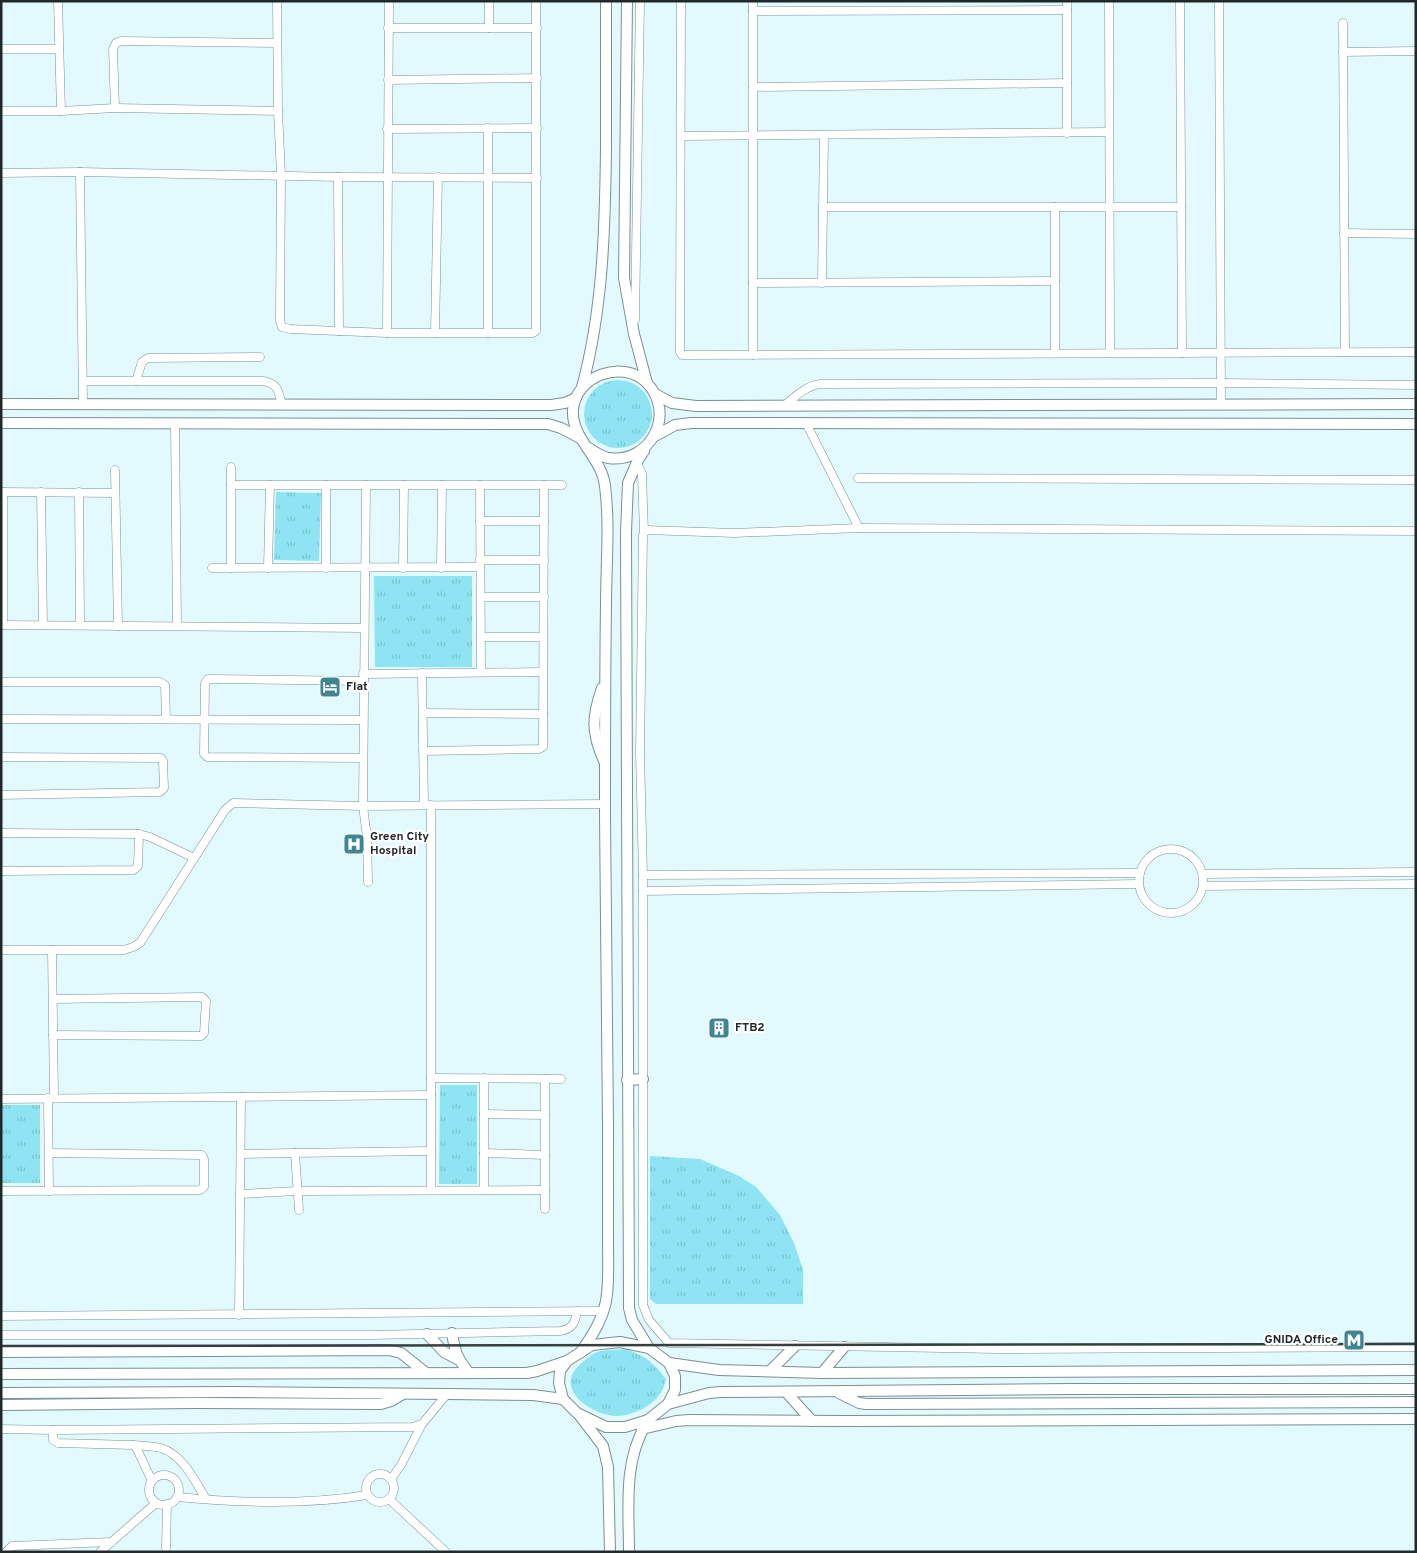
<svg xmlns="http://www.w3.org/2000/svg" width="1417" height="1553" font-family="Overpass,sans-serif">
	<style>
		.grass { fill: url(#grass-tufts) }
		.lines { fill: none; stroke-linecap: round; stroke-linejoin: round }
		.minor-casing { stroke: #7a9093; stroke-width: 9 }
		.tertiary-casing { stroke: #7a9093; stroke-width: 12 }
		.minor { stroke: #fff; stroke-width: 8 }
		.tertiary { stroke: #fff; stroke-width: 10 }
		.rail { stroke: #353f40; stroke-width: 2.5 }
		.labels { text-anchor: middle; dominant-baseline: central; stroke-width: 4.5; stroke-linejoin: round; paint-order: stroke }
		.poi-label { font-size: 12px; font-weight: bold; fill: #20292a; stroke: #fff; text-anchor: start }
	</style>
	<defs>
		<pattern id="grass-tufts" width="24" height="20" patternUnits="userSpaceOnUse" patternTransform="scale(1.25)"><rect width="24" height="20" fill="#8ee4f2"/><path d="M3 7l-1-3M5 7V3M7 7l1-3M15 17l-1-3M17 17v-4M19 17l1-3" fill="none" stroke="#7ac4d0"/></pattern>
	</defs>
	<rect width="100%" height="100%" fill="#e2fafe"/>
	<g class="grass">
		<circle cx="618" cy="414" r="34"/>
		<path d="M276 492 321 493 319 561 274 560Z"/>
		<path d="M374 576H472V667H375Z"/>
		<path d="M440 1085H477V1184H439Z"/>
		<rect x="1" y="1105" width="39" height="78"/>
		<path d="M650 1156 700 1159 739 1176 756 1187 780 1215 794 1243 803 1270V1304H656L650 1299Z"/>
		<path d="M625 1349C646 1356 653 1362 666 1379 663 1393 656 1401 644 1408 636 1412 627 1416 618 1416 591 1416 550 1387 583 1362 586 1359 591 1355 595 1353 603 1349 617 1350 625 1349Z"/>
	</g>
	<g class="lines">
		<g class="minor-casing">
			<g id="minor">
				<path d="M58 1 61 111"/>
				<path d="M277 1 278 111 281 175 280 321 282 327 290 329 387 333H533L536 331V1"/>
				<path d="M681 1 680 352 682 355 1416 352"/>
				<path d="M1067 1V133"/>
				<path d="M1109 1 1110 353"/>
				<path d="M1180 1 1182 353"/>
				<path d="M1219 1 1221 404"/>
				<path d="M753 11 1067 10"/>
				<path d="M1343 23 1345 352"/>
				<path d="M388 28H537"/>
				<path d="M489 28V1"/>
				<path d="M1 49H59"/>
				<path d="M1343 52 1416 51"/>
				<path d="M388 80 537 78"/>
				<path d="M753 87 1067 83"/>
				<path d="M115 108 113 49 116 43 121 41 277 43"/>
				<path d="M1 111H61L115 108 278 111"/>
				<path d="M387 129 537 128"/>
				<path d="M681 136 1109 132"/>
				<path d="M80 172 83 404"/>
				<path d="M1 173 80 172 338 177 537 178"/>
				<path d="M338 177 339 331"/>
				<path d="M823 207H1181"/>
				<path d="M1055 207V353"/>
				<path d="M1344 233 1416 234"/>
				<path d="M753 283 1055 281"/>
				<path d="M822 283 824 135"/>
				<path d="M635 320 640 1"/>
				<path d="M387 333 389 1"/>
				<path d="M435 333 438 177"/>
				<path d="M488 333V128"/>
				<path d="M753 355V1"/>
				<path d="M83 381H263C279 384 278 391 282 405"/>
				<path d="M136 381 142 362 148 358 260 357"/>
				<path d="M785 405C796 396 806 386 820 384L1220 383 1416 385"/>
				<path d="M806 423 859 528"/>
				<path d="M175 424 177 626"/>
				<path d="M637 463 642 474 644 532"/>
				<path d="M231 467V568"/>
				<path d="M115 470 118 626"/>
				<path d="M858 478 1416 480"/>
				<path d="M231 485H562"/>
				<path d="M326 485V568"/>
				<path d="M366 485 363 806 367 837 368 882"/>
				<path d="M480 485 481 672"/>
				<path d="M1 492 115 493"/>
				<path d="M3 492V625"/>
				<path d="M41 492 43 625"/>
				<path d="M79 492 80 625"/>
				<path d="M480 521H544"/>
				<path d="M1416 531 859 528 734 533 646 530 643 535 640 752 643 875V1305L649 1320 669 1343 997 1349 1416 1347"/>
				<path d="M480 560H544"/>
				<path d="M212 568 480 567"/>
				<path d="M268 568 270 485"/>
				<path d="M403 568 404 485"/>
				<path d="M441 568 442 485"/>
				<path d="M481 597H544"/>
				<path d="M1 625 363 628"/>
				<path d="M481 637H543"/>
				<path d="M422 673 424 805"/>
				<path d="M363 674 543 672"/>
				<path d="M1 682H160L165 685 166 719"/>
				<path d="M423 713 543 714"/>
				<path d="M1 719 363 720"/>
				<path d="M423 751 539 749 543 747 544 485"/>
				<path d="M1 757 161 758 163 761 164 788 160 792 1 795"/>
				<path d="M363 758 207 757 204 754 205 683 208 679 363 681"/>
				<path d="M1 833 139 834 150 837 194 858"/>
				<circle cx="1171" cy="881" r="32"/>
				<path d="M1 871 134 870 138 866 139 834"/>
				<path d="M1203 874 1416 872"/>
				<path d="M643 875 1140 873"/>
				<path d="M1203 886 1416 884"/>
				<path d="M643 891 1139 884"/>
				<path d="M1 950H124L133 947 140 943 225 810 233 803 363 806 605 804"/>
				<path d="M52 950 54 1098"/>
				<path d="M53 999 202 997 206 1001 204 1033 201 1036 53 1035"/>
				<path d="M431 1078 561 1079"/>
				<path d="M484 1078V1190"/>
				<path d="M545 1079V1209"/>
				<path d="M48 1098 49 1191"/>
				<path d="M1 1099 431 1095"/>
				<path d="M484 1114 545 1115"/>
				<path d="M484 1153 545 1155"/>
				<path d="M241 1154 295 1153"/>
				<path d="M431 1190V805"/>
				<path d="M1 1191 200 1190 204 1187V1159L202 1155 49 1153"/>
				<path d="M240 1194 297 1191 545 1190"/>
				<path d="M299 1210 295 1153 431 1151"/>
				<path d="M239 1315 241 1097"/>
				<path d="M1 1316 603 1311"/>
				<path d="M1 1335H372L560 1331C572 1329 575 1324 577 1311"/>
				<path d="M1 1429 53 1430 413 1427 422 1424 447 1394"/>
				<path d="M53 1430V1440L58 1443 133 1445 136 1447 152 1481"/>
				<path d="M133 1445C142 1446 153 1446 161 1448 184 1456 194 1480 206 1499"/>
				<circle cx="380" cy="1488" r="14"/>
				<circle cx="164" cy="1490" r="15"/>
				<path d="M391 1479 401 1465 422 1424"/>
				<path d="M177 1497C239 1503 306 1505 367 1495"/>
				<path d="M389 1499 446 1552"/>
				<path d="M166 1548 167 1504"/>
				<path d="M6 1552 12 1546 111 1542"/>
				<path d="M100 1552 156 1503"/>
			</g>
		</g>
		<g class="tertiary-casing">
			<g id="tertiary">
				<path d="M627 1 624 278 634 334 647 383"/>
				<path d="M582 387C603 310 605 229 606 149 606 100 606 51 606 1"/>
				<path d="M655 394 672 403 696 406 1416 404"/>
				<path d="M1 404 551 405 565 403 576 398"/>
				<path d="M1 423 548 424 561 428 580 438"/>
				<path d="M655 436 675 425 691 423 1416 424"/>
				<path d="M644 451 638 460 628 483 626 532 629 1308 632 1320 649 1348"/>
				<path d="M602 688C592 717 591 732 604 761"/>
				<path d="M627 1080 643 1079"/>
				<path d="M452 1333C455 1352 457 1358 469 1373"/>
				<path d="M427 1334 444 1352 459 1360"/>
				<path d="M1 1352 389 1350 401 1353 426 1373"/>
				<path d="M580 1353C593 1335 605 1316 607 1294 609 1276 608 1258 608 1240 608 1202 608 1164 608 1126 607 1022 606 919 605 815 605 745 605 675 606 605 606 566 610 525 605 486 602 457 571 439 573 410 575 376 622 359 646 382 677 413 651 464 608 458 600 456 593 451 587 447"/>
				<path d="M669 1363 675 1376V1390L668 1404 648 1420 625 1427H606L577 1413 563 1399 559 1383 560 1371 567 1361 592 1345 620 1342 649 1348 669 1363 719 1370 822 1373 1416 1370"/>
				<path d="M770 1371 795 1346"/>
				<path d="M822 1373 844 1347"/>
				<path d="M1 1374 527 1373 537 1371 567 1361"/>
				<path d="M786 1392 812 1421"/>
				<path d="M1 1393 236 1392 447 1394 533 1395 563 1399"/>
				<path d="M839 1393 859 1403 866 1404 1416 1402"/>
				<path d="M668 1404 709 1393 721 1392 1071 1389H1416"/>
				<path d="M1 1405 195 1403 381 1404 391 1401 403 1394"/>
				<path d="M580 1416 603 1446 608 1467 610 1552"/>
				<path d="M642 1429 676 1421 689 1420 843 1421 1416 1419"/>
				<path d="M629 1552C629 1509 623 1462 646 1424"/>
			</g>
		</g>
		<use href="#minor" class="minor"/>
		<use href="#tertiary" class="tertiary"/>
		<path class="rail" d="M1 1346 1416 1344"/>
	</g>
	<defs>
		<g id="hotel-square" transform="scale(1.125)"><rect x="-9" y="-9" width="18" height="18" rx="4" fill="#408691" stroke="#fff"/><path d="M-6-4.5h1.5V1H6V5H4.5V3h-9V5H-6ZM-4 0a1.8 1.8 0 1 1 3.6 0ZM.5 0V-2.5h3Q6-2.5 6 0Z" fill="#fff"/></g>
		<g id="hospital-square" transform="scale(1.125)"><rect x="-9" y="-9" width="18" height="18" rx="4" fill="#408691" stroke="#fff"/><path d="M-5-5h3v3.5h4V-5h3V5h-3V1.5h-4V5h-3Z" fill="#fff"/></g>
		<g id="building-square" transform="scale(1.125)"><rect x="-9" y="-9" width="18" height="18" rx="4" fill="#408691" stroke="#fff"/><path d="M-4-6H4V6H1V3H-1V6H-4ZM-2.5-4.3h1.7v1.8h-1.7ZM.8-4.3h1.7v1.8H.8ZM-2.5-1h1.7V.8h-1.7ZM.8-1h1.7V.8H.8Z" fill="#fff"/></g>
		<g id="metro-square" transform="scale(1.125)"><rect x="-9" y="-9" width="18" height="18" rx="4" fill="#408691" stroke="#fff"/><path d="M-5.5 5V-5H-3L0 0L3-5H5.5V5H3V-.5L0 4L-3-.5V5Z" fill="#fff"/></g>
	</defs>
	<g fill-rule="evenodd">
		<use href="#hotel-square" x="330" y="687"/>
		<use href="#hospital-square" x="354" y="844"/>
		<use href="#building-square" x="719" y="1028"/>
		<use href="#metro-square" x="1354" y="1340"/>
	</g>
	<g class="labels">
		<g class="poi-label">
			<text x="346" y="687">Flat</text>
			<text x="370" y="837">Green City<tspan x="370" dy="14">Hospital</tspan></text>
			<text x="735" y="1028">FTB2</text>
			<text x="1338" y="1340" text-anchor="end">GNIDA Office</text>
		</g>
	</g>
	<rect width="1417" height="1553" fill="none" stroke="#20292a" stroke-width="5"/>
</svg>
